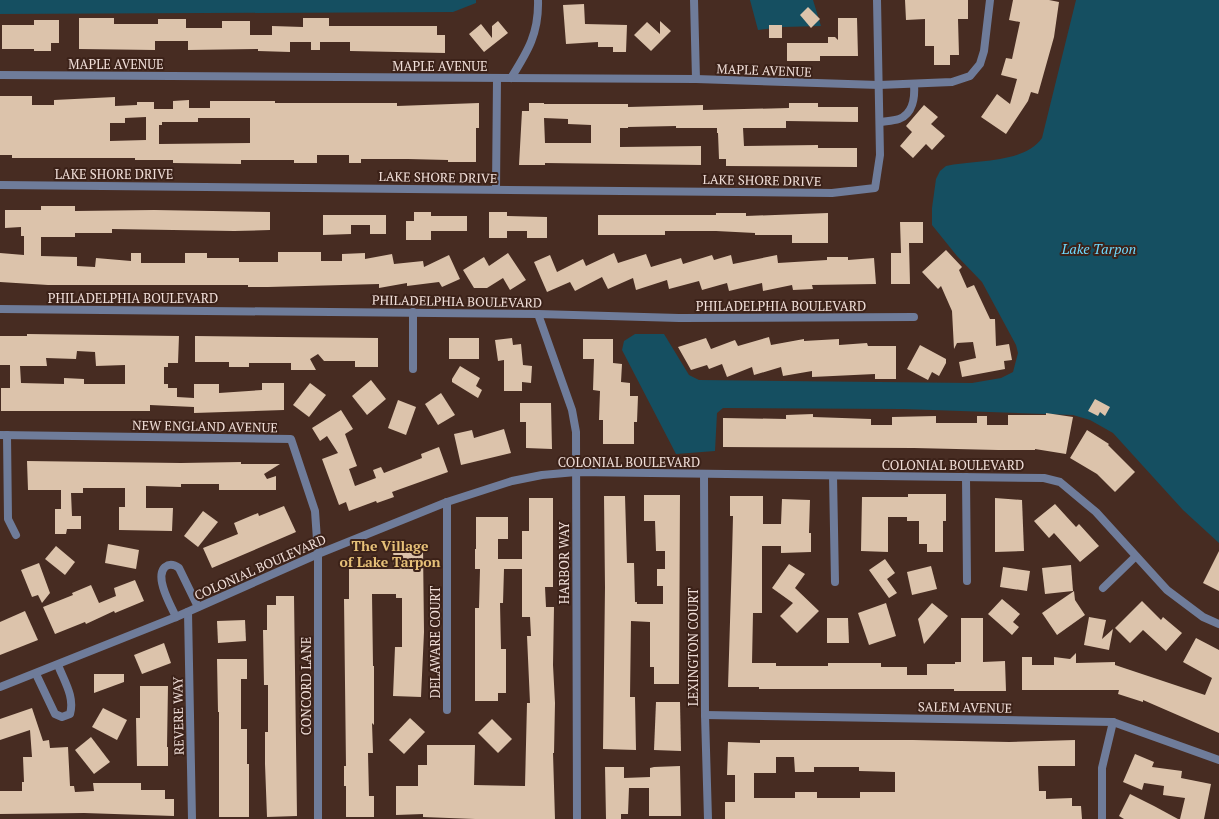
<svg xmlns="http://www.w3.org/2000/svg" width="1219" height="819" font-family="'PT Serif',serif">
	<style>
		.water { fill: #154f61 }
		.building { fill: #dcc3ab; fill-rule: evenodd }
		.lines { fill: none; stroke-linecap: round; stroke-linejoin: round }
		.street { stroke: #6f7c9a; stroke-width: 8 }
		.labels { text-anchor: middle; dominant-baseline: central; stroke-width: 4; stroke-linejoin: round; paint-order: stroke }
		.street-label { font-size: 13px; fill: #f0ded8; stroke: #3c2219 }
		.water-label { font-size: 14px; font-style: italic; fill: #6fdaff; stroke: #3c2219 }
		.neighbourhood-label { font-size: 14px; font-weight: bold; fill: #e6c078; stroke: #3c2219 }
	</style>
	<rect width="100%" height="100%" fill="#472c22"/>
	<g class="water">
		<path d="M0 0H476V3L453 12 0 14Z"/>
		<path d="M750 0H813L821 26 783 27 758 30Z"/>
		<path d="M1076 0H1219V543L1183 510 1113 433 1090 420 1073 415 903 409 723 408 717 413 715 451 676 454 622 350 624 341 635 334H664L689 375 699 380 972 383 1001 378 1013 372 1018 353 1016 345 982 282 957 256 932 225V208L936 179 940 171 946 166C974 160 1024 164 1042 138Z"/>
	</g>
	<g class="building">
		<path d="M905 0H968V19H958L959 55H950V65H934V46H925V19L906 20Z"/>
		<path d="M1013 0H1049L1059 2 1054 37 1038 94 1031 92 1028 101 1006 134 981 117 997 94 1010 104 1017 79 1001 75 1006 58 1012 59 1020 22 1009 20Z"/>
		<path d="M584 4 585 24 627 25 626 52H613V47H598V42L566 44 563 5Z"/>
		<path d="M808 7 820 19 811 28 800 15Z"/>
		<path d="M79 18H114V24H158V19H186V28H222V21H250V35H272V26L303 27V18H329V26H437V35H445V53L350 51V42H320V50H311V42H290V52L258 51V49L188 50V41H155V50L79 49Z"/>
		<path d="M838 18H857L858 56H820V61H787V43H828V37H835L838 40Z"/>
		<path d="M34 20H59V43H51V51H34V49H2V25H34Z"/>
		<path d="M498 21 508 33 484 52 469 34 481 24 492 38V26Z"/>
		<path d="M660 21 671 31 651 51 634 35 647 22 660 34Z"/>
		<rect x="769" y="25" width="13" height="13"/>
		<path d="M0 96H32V105H54V100L115 97V106L137 105V102H154V109H173V101L189 100V108H210V101H275V103H397V106L479 103V128H476V162H448V160L408 159H361V163H349V155H317V163H294V160H241V164L173 163V160H135V158H12V155H0ZM146 117V140L110 141V123H125V118ZM198 118H250V143L159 144V125H162V122H198Z"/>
		<path d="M529 103H544V104H628V107L703 105V110L789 108V103H818V107H858V122L786 121V128H743L744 146 818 145V148H857V167L726 166V159H719L718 133H717V128H676V126L628 127V128H620V147L701 146V165L545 163V165H519L522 111H529ZM544 118 568 119V124L591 125V143H545Z"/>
		<path d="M924 105 938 117 931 124 945 136 932 150 926 144 913 158 900 146 912 132 906 126Z"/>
		<path d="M41 206H75V211L154 210 270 212V230L234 231 112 229V233H75V237H41V256L77 257V266L95 267 96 258 131 261V253H141V263H185V253H207V258H239V262H278V252H321V261H342V254L365 253V259L392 254 394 264 423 261 424 267 449 255 460 279 442 287 439 282 407 286V283L379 288V284L268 287H248V285H48L0 282V253L24 255V236H21V227L5 228V210H41Z"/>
		<path d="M414 212H431V216H467V231H431V240H406V221H414Z"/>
		<path d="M489 212H507V216L547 217V238H527V231H507V238H489Z"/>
		<path d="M716 213H746V216L828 213V243H792V235H755V233L716 231H665V235H598V215H716Z"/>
		<path d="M323 215H386V234H370V225H351V234L323 235Z"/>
		<path d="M900 222H923V243H909L910 284H891V253H901Z"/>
		<path d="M946 250 962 267 959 270 967 288 974 285 990 319H995L996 346 1009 344 1012 360 1004 361 1005 369 962 377 959 362 976 358 973 342 957 343 954 349 952 311 941 286 938 289 922 272Z"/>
		<path d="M508 253 526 280 510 290 503 278 487 288H474L463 270 484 257 489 266Z"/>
		<path d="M614 253 618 263 646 254 651 267 681 258 683 264 712 255 714 260 731 255 733 264 777 255 778 263 827 260V257H848V260L874 258 876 284 812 285 813 289 793 290 792 285 763 291 762 283 729 291 727 283 702 290 699 281 669 289 667 280 636 290 633 278 608 289 602 277 575 291 570 282 547 292 534 262 550 255 557 272 583 259 586 266Z"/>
		<path d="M27 334 179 336 178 363H168V367H164V384H168V388H177V397L194 398V384H219V393L262 390V383H284V410L194 413V407L150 405V411H1V388H10V365H0V336H27ZM77 351 95 352 96 366 125 365V384H84V379L64 378V384L21 383 20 366H47L46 358 76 359Z"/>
		<path d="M195 336 378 338V367H355V361H324L318 354 310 359 316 370H291V363H249V367H229V362H195Z"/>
		<path d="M769 337 771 345 804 339V341L839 339V345L867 343 868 346H896V379H875V374L812 377V371L783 376 781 367 754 375 752 367 727 377 722 364 709 369 707 365 691 370 678 347 706 338 711 349 735 340 738 346Z"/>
		<rect x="449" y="338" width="30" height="21"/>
		<path d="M512 338 513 345 521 344 523 365 532 366 531 383 522 382V391H504V360L498 361 495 340Z"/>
		<path d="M583 339H613V363L622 364 621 382 630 383V396H638L637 422H634V444H603V420H599L600 391 593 390 594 359H583Z"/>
		<path d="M920 345 946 359V363L939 376 932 372 928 380 907 369Z"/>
		<path d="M460 366 480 378 476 386 482 390 478 398 452 382V379Z"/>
		<path d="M371 380 386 399 367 415 352 396Z"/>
		<path d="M310 383 326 395 309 417 293 405Z"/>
		<path d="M441 393 455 415 438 425 425 404Z"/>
		<path d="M1095 399 1110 407 1105 416 1100 412 1098 416 1088 411Z"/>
		<path d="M398 400 416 407 406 435 388 428Z"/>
		<path d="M520 403H551L552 449 526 448V422H520Z"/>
		<path d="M341 410 353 429 345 434 357 466 349 469 355 486 376 478 373 470 381 467 384 473 422 458 421 454 439 447 448 472 392 492 394 497 377 503 376 501 349 511 346 502 339 505 322 459 338 453 327 436 320 441 312 428Z"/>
		<path d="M1046 413 1073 417 1066 454 1035 449V450H998L914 448 723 447V418L786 419V415L813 414V417L871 419V425H892V417L936 416V423H977V416H987V425H1008V415H1046Z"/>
		<path d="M504 429 511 453 461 465 454 434 472 430 474 438Z"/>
		<path d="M1087 430 1109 444 1108 445 1135 472 1115 492 1097 474 1070 458Z"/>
		<path d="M27 461 181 463 241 462V464H280L264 474 267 479 276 476V490H219V484H181V487L146 486V508H173L172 531 119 530V507H125V488H83V493H71L72 516H81V529H67L66 534H55V509H61V490H28Z"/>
		<path d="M908 494H946V521H943V552H927V544H919V521H907V517H888V552L861 551 862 497H908Z"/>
		<path d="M644 495H680L679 684H654V667H650V622L631 621 630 697H635L636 750 603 749 605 587 604 496H625L627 563H634L635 602H637V604H663V586H657V569H665V551H656L655 521H644Z"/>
		<path d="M730 496H763V524H781L782 499 810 500 809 533H811V552L781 553V546H762V613H753L752 663H776V666H828V663H881V667H907V675H927V664H955V662H961V618H983V662L1005 661 1006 691H954V689H759V687H728L732 557 733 516H730Z"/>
		<path d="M529 498H553V587H545L546 607H554L553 665 555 703 554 753H553L555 819H475L423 817V814L396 815V786H418V765H427V745H475L474 785 525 786 527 703H530L527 636H531L530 617H522V569H504L503 603H500L501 649H506V693H498V701H475V608H479L480 569H475V549H476V517H508V539H498V559H522V531H529Z"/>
		<path d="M995 498 1022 500 1024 551 995 552Z"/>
		<path d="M1055 504 1076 527 1079 524 1099 546 1080 562 1054 533 1049 538 1034 521Z"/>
		<path d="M284 506 296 532 212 568 203 548 238 534 234 523 258 513 259 516Z"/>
		<path d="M203 511 218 522 198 547 184 536Z"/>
		<path d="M108 544 139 550 136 569 105 563Z"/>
		<path d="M56 546 75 562 65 575 45 559Z"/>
		<path d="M423 548 424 632 421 697 393 696 395 647H402V598H396V594H372L373 666H374V725L372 723 373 753H368L369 796H374V817H346V786H344V766H346L344 599H349V569H394L393 549Z"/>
		<path d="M1219 551V591L1203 583Z"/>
		<path d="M885 559 895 573 887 579 897 593 889 598 869 570Z"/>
		<path d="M39 563 50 593 42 603 38 595 32 597 21 570Z"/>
		<path d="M789 564 805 574 795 588 819 611 797 633 780 616 793 603 772 588Z"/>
		<path d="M1071 565 1073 591 1045 594 1042 568Z"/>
		<path d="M931 566 937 589 912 595 907 572Z"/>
		<path d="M1003 567 1030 571 1027 591 1000 587Z"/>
		<path d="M135 580 144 601 115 613 114 611 86 624 85 622 55 634 43 607 73 595 72 593 91 585 99 603 116 596 114 588Z"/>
		<path d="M1074 591 1075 600 1085 615 1057 635 1042 613Z"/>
		<path d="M276 596H294L297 816 267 817 265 764V732H268V685H264L263 630H267V605H276Z"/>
		<path d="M1002 599 1020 614 1013 622 1019 627 1012 635 988 614Z"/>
		<path d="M1142 601 1161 620 1163 617 1182 633 1166 651 1143 630 1130 643 1115 628Z"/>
		<path d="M886 603 896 636 869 645 858 613Z"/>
		<path d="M932 603 948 616 924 644 918 619Z"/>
		<path d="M25 611 38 640 0 655V622Z"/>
		<path d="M1089 617 1106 620 1102 639 1113 629 1109 650 1084 645Z"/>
		<path d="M827 618H848L849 643H827Z"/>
		<path d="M245 620 246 641 218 643 217 621Z"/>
		<path d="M1196 638 1219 650V733L1143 700V702L1118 694 1119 690H1022V657H1032V665H1054V657L1070 659 1076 653V663L1115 662V665L1205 695 1212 678 1183 662Z"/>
		<path d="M164 643 171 663 142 674 134 655Z"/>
		<path d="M217 659H247V679H241V729H247V764H249V817H219V712H218Z"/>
		<path d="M94 674H124V682L94 693Z"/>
		<path d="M140 686H168L167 747H168V766H137L136 718H140Z"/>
		<path d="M656 702H680L681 751 654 750Z"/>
		<path d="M32 708 43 741 49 740 50 748 68 747 70 786H74L75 792 94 791 93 783H141V790H165V799H174V816L84 813 0 814V791H22V782H24L23 757H32L30 730 0 740V719Z"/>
		<path d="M103 708 127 720 117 740 92 727Z"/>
		<path d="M410 718 425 732 404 754 389 740Z"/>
		<path d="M492 719 512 739 498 753 478 733Z"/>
		<path d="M91 737 110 762 94 774 75 750Z"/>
		<path d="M760 740H913L1009 742 1075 740V766H1038L1039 791H1046V799L1072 798V806H1081L1082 819H725V802H735V775H727L728 742 760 743ZM776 757H794L795 772H814V767H859V771L895 772V792H860V798H817V792H795V798H754V773H776Z"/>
		<path d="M1135 754 1154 762 1152 767 1182 771 1181 778 1211 784 1204 819H1180L1185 798 1163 795 1164 786 1144 783 1142 790 1123 782Z"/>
		<path d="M680 766 681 816H649V788H629L628 814H621V819H606L605 767H624V778L650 777V768L654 767Z"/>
		<path d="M1130 794 1154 806 1178 819H1124L1119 816Z"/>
	</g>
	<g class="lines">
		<g class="street">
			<path d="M694 0 696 79"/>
			<path d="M0 75 696 79 879 85 952 82 970 76 980 64 984 51 990 0"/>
			<path d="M511 78C528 51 539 33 538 0"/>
			<path d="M880 122C886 121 893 121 899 119 913 114 915 97 914 84"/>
			<path d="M0 185 832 193 875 188 880 155 877 0"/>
			<path d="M496 189 497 79"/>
			<path d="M0 309 538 314 679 318 914 317"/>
			<path d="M538 314 572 410 576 432 577 819"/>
			<path d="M413 369V312"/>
			<path d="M0 435 291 439 315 511 318 554V819"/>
			<path d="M7 435 8 519 16 535"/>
			<path d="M704 474 705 715 708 819"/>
			<path d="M833 476 835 582"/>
			<path d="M966 477 967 581"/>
			<path d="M1103 588 1135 557"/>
			<path d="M188 612 192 819"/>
			<path d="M176 617C171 606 154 577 165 567 170 563 175 565 179 568L198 607"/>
			<path d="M36 674 55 714 62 717 70 714C75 697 64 681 58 665"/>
			<path d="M0 687 176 617 318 554 447 502 512 481 542 475 576 472 1044 478 1060 482 1096 512 1167 590 1203 617 1219 624"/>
			<path d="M447 710V502"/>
			<path d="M705 715 1113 722 1219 760"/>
			<path d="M1102 819V768L1113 722"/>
		</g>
	</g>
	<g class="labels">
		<g class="street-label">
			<text x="116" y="64">MAPLE AVENUE</text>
			<text x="440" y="66">MAPLE AVENUE</text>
			<text transform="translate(764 70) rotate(2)">MAPLE AVENUE</text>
			<text x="114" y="174">LAKE SHORE DRIVE</text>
			<text transform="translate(438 177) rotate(1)">LAKE SHORE DRIVE</text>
			<text transform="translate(762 180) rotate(1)">LAKE SHORE DRIVE</text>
			<text x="133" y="298">PHILADELPHIA BOULEVARD</text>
			<text transform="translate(457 301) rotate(1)">PHILADELPHIA BOULEVARD</text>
			<text x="781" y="306">PHILADELPHIA BOULEVARD</text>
			<text transform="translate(205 426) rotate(1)">NEW ENGLAND AVENUE</text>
			<text x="629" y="462">COLONIAL BOULEVARD</text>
			<text x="953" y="465">COLONIAL BOULEVARD</text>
			<text transform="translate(564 563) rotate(-90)">HARBOR WAY</text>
			<text transform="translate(260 567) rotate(-24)">COLONIAL BOULEVARD</text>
			<text transform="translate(435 642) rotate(-90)">DELAWARE COURT</text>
			<text transform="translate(693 647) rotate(-90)">LEXINGTON COURT</text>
			<text transform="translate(306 686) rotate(-90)">CONCORD LANE</text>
			<text transform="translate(965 707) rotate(1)">SALEM AVENUE</text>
			<text transform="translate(178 716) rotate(-91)">REVERE WAY</text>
		</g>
		<g class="water-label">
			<text x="1099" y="248">Lake Tarpon</text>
		</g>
		<g class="neighbourhood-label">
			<text x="390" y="545">The Village<tspan x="390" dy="16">of Lake Tarpon</tspan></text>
		</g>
	</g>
</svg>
